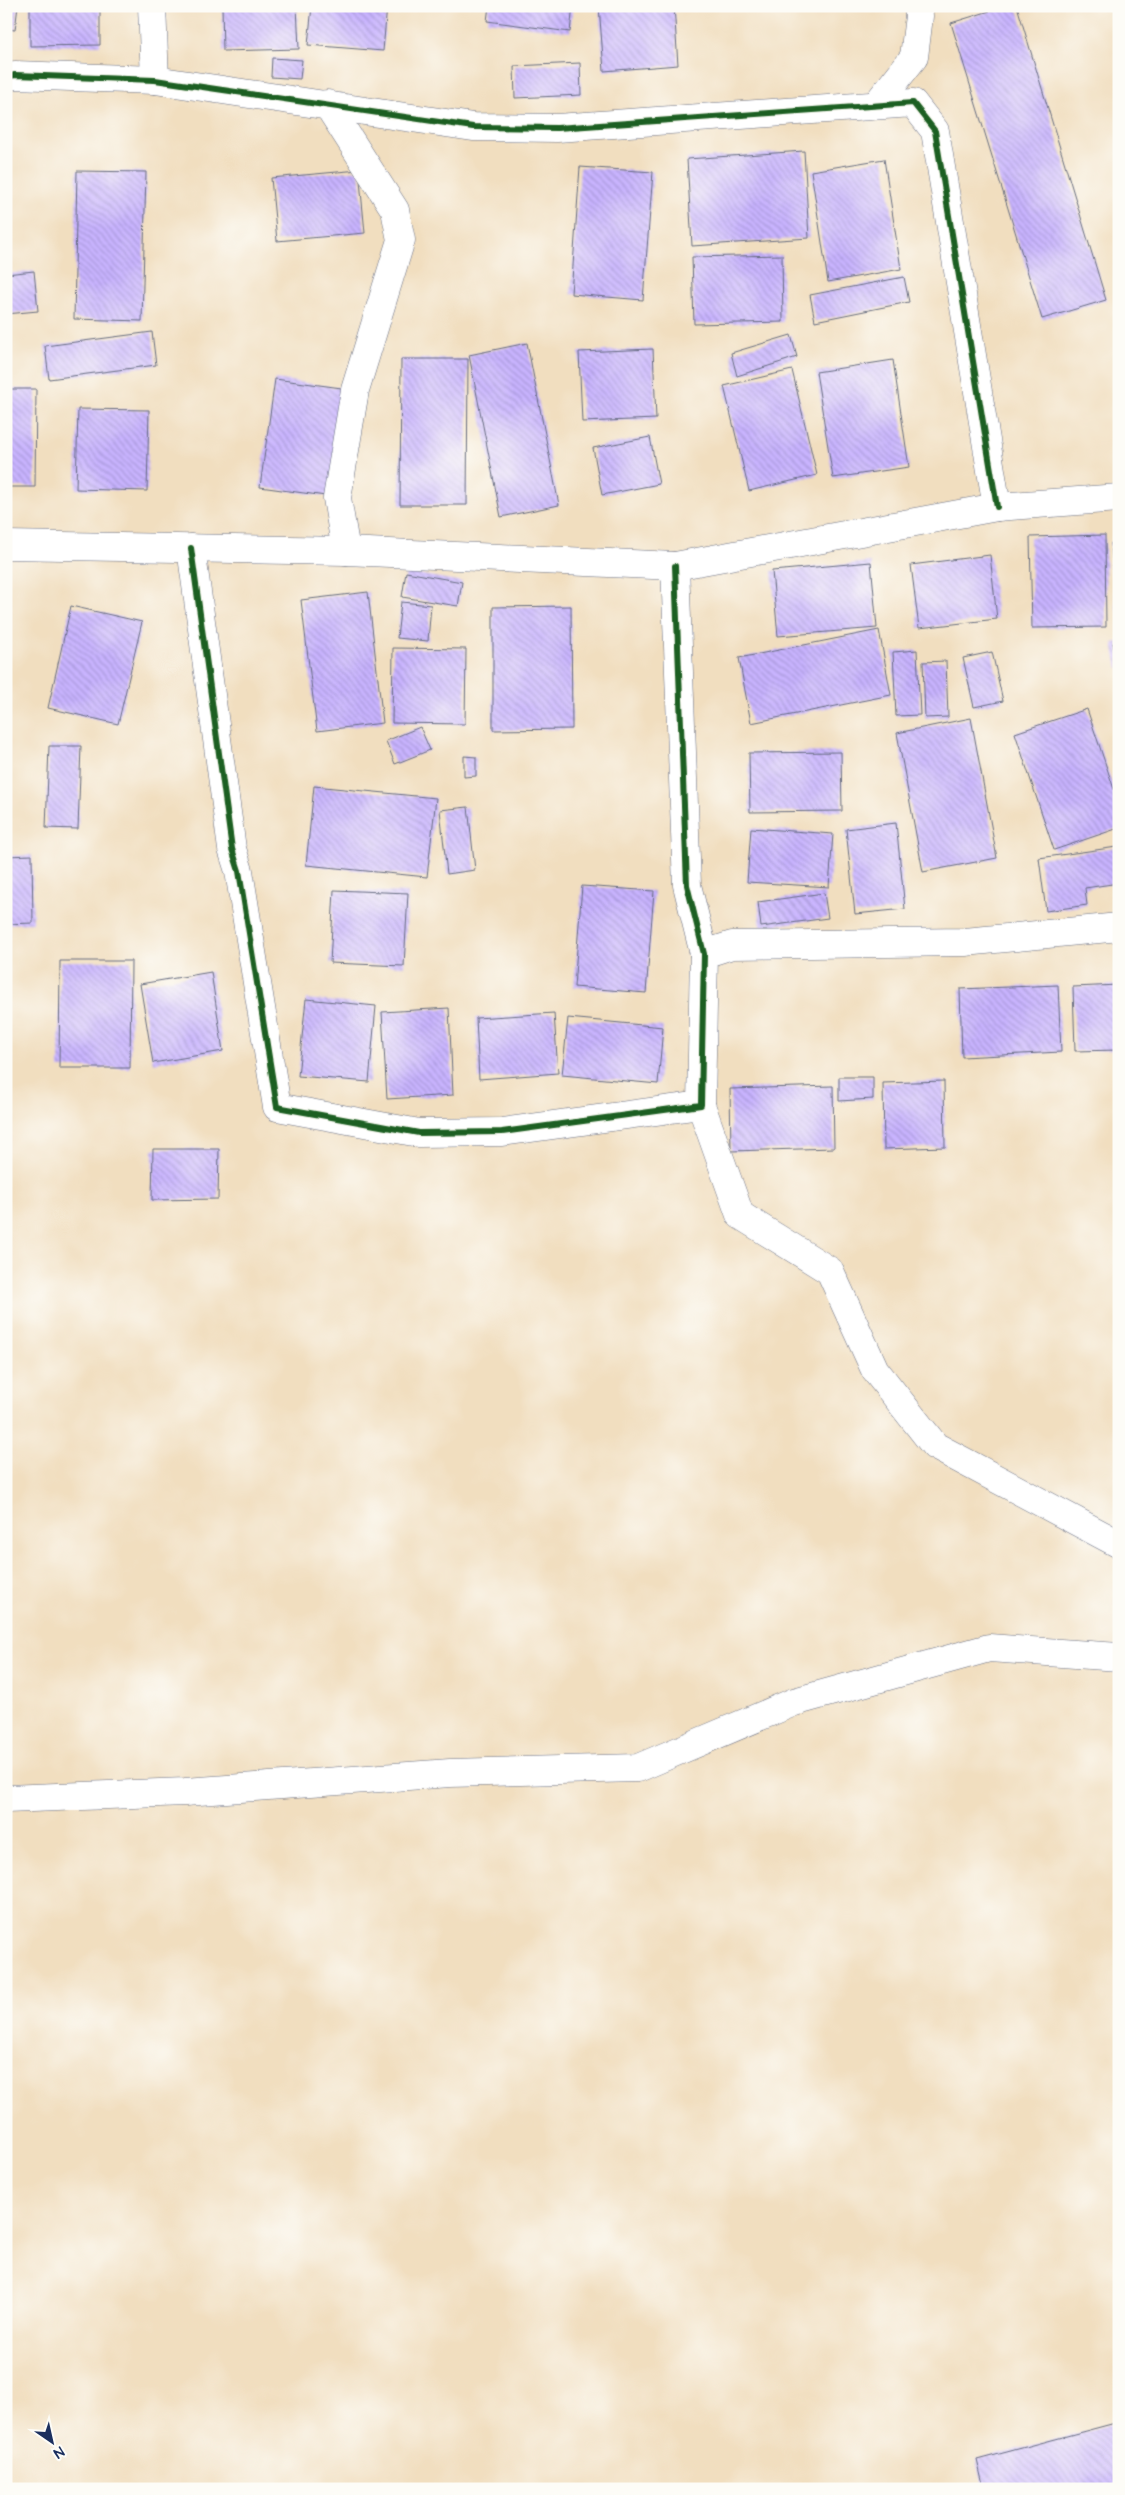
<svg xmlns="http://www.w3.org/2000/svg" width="1125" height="2495" font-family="'Architects Daughter',sans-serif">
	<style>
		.building { fill: url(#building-back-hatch) }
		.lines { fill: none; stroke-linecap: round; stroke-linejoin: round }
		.minor-casing { stroke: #666c80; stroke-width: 29 }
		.minor { stroke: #fff; stroke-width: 28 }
		.cycleway-casing { stroke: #fdfcf7; stroke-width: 9 }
		.cycleway { stroke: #1b5e20; stroke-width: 6 }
	</style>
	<defs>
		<pattern id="building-back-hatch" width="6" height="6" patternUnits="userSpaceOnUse" patternTransform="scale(1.25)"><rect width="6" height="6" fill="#c9b4ff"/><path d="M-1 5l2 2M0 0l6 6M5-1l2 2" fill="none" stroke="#a293d2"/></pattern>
	</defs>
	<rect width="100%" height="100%" fill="#fdfcf7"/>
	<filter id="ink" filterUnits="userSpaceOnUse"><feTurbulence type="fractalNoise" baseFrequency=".02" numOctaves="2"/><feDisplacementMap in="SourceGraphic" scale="10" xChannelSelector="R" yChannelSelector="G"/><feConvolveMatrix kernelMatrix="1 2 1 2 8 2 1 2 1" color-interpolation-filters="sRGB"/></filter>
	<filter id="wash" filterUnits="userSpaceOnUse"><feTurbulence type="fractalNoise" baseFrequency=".0096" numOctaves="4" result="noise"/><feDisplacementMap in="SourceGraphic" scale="20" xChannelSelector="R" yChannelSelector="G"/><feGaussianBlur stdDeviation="1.12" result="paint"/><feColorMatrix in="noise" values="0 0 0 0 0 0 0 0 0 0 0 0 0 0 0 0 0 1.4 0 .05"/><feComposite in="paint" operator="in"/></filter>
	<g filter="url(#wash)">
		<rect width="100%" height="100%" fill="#f1debf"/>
		<g id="blocks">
			<g class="building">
				<path d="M6 6H18L15 30 6 29Z"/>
				<path d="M30 6H100V45L30 46Z"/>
				<path d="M222 6H297L299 49 223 51Z"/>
				<path d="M312 6H387L383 51 308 45Z"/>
				<path d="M489 6H573L570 32 487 21Z"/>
				<path d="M599 6H674L678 65 604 71Z"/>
				<path d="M1006 6H1017L1106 300 1042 319 951 23Z"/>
				<path d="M272 58 302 60 300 79 271 77Z"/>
				<path d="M580 63 581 95 515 98 514 66Z"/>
				<path d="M804 151 809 238 692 246 687 159Z"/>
				<path d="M884 159 901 269 828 282 811 171Z"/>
				<path d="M580 167 653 172 643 300 571 294Z"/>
				<path d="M359 170 365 233 277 241 271 178Z"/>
				<path d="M77 171 146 172 142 321 74 319Z"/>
				<path d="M782 255 783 322 694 324 692 257Z"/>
				<path d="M34 271 38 311 6 314V274Z"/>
				<path d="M904 277 909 302 815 321 810 295Z"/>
				<path d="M152 332 156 365 49 379 45 346Z"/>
				<path d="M791 335 797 357 737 376 731 353Z"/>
				<path d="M527 343 559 505 501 517 469 355Z"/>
				<path d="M653 349 656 419 582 422 579 352Z"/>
				<path d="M401 359H468L467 505H400Z"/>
				<path d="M893 360 909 467 833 478 816 372Z"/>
				<path d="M792 370 817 475 749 491 724 386Z"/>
				<path d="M275 379 349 389 333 497 260 487Z"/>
				<path d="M6 389H36L35 487H6Z"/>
				<path d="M78 409 149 410 147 491 76 489Z"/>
				<path d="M650 437 659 484 602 495 593 448Z"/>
				<path d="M1105 535 1106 627 1032 628 1030 537Z"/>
				<path d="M1119 542V612H1117L1111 543Z"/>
				<path d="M990 555 997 619 919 628 911 565Z"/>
				<path d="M871 562 877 628 778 636 772 571Z"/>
				<path d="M406 572 462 582 458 606 402 597Z"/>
				<path d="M368 592 383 723 317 731 301 600Z"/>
				<path d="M401 602 431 605 428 641 397 638Z"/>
				<path d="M71 606 142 622 118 724 48 708Z"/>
				<path d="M571 606 572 729 493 730V607Z"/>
				<path d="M879 630 891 695 751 723 739 658Z"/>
				<path d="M1119 642V668H1118L1113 643Z"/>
				<path d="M393 648 466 649 465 724 392 723Z"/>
				<path d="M917 650 920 715 896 716 893 652Z"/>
				<path d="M992 652 1003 701 974 707 963 658Z"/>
				<path d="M946 661 948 717 925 718 923 662Z"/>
				<path d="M1087 709 1119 804V828L1054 850 1015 733Z"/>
				<path d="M971 718 997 858 923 872 897 733Z"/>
				<path d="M420 727 430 750 395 764 386 741Z"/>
				<path d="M49 746H81L78 829 46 828Z"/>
				<path d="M841 752 842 811 750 812 749 753Z"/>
				<path d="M464 756 476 757V776L464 777Z"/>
				<path d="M314 786 436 798 427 877 306 865Z"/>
				<path d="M468 807 475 870 447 874 440 810Z"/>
				<path d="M896 823 905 909 855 914 846 829Z"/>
				<path d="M751 828 833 834 829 887 747 882Z"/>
				<path d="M1117 847 1119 883 1085 888 1087 905 1046 911 1039 858Z"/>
				<path d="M32 855 33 923 6 924V856Z"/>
				<path d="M582 886 654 891 646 993 574 987Z"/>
				<path d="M334 890 408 893 404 966 330 963Z"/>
				<path d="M824 893 828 918 761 927 758 902Z"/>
				<path d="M60 961H131L130 1068H59Z"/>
				<path d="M211 972 223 1051 153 1063 140 984Z"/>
				<path d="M1058 985 1061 1052 962 1057 960 989Z"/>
				<path d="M1119 985V1050L1075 1051 1073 987Z"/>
				<path d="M306 999 376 1006 369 1082 298 1076Z"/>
				<path d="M449 1008 453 1095 387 1099 382 1012Z"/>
				<path d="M554 1013 558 1073 479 1079 476 1018Z"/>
				<path d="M568 1018 663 1027 658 1084 562 1075Z"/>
				<path d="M839 1077H873V1099L839 1101Z"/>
				<path d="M944 1081 945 1147 884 1149 883 1083Z"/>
				<path d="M833 1086 834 1148 731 1151 730 1089Z"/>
				<path d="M153 1149H219L218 1199 152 1200Z"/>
				<path d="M1119 2422V2487L984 2489 977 2460Z"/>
			</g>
		</g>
	</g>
	<g filter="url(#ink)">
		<use href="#blocks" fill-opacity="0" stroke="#666c80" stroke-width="1"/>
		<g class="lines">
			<g class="minor-casing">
				<g id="minor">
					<path d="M152 6 155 80"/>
					<path d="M6 77 15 75 155 80 473 127 557 128 913 103 935 131 997 507"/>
					<path d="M327 104 395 210 401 240 355 390 337 498 346 551"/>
					<path d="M877 104 914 57 919 16 918 6"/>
					<path d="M6 545 346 551 675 566 997 507 1119 498"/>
					<path d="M191 548 232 849 239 871 277 1107 419 1133 502 1132 701 1105 704 954 687 885 675 566"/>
					<path d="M704 954 732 945 965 942 1119 927"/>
					<path d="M701 1105 740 1215 830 1271 875 1370 935 1446 1119 1544"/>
					<path d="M6 1799 185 1792 450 1773 638 1768 794 1702 989 1648 1119 1657"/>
				</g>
			</g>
			<use href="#minor" class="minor"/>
			<g class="cycleway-casing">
				<g id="cycleway">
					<path d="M6 77 15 75 155 80 473 127 557 128 913 103 935 131 997 507"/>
					<path d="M191 548 232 849 239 871 277 1107 419 1133 502 1132 701 1105 704 954 687 885 675 566"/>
				</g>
			</g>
			<use href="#cycleway" class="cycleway"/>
		</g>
	</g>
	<rect width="1125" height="2495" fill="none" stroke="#fdfcf7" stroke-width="25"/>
	<g transform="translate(52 2442) rotate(146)" stroke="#fdfcf7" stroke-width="4" paint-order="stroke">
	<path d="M0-4L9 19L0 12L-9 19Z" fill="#1b2f5e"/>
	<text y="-8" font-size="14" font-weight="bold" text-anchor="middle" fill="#1b2f5e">N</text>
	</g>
</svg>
